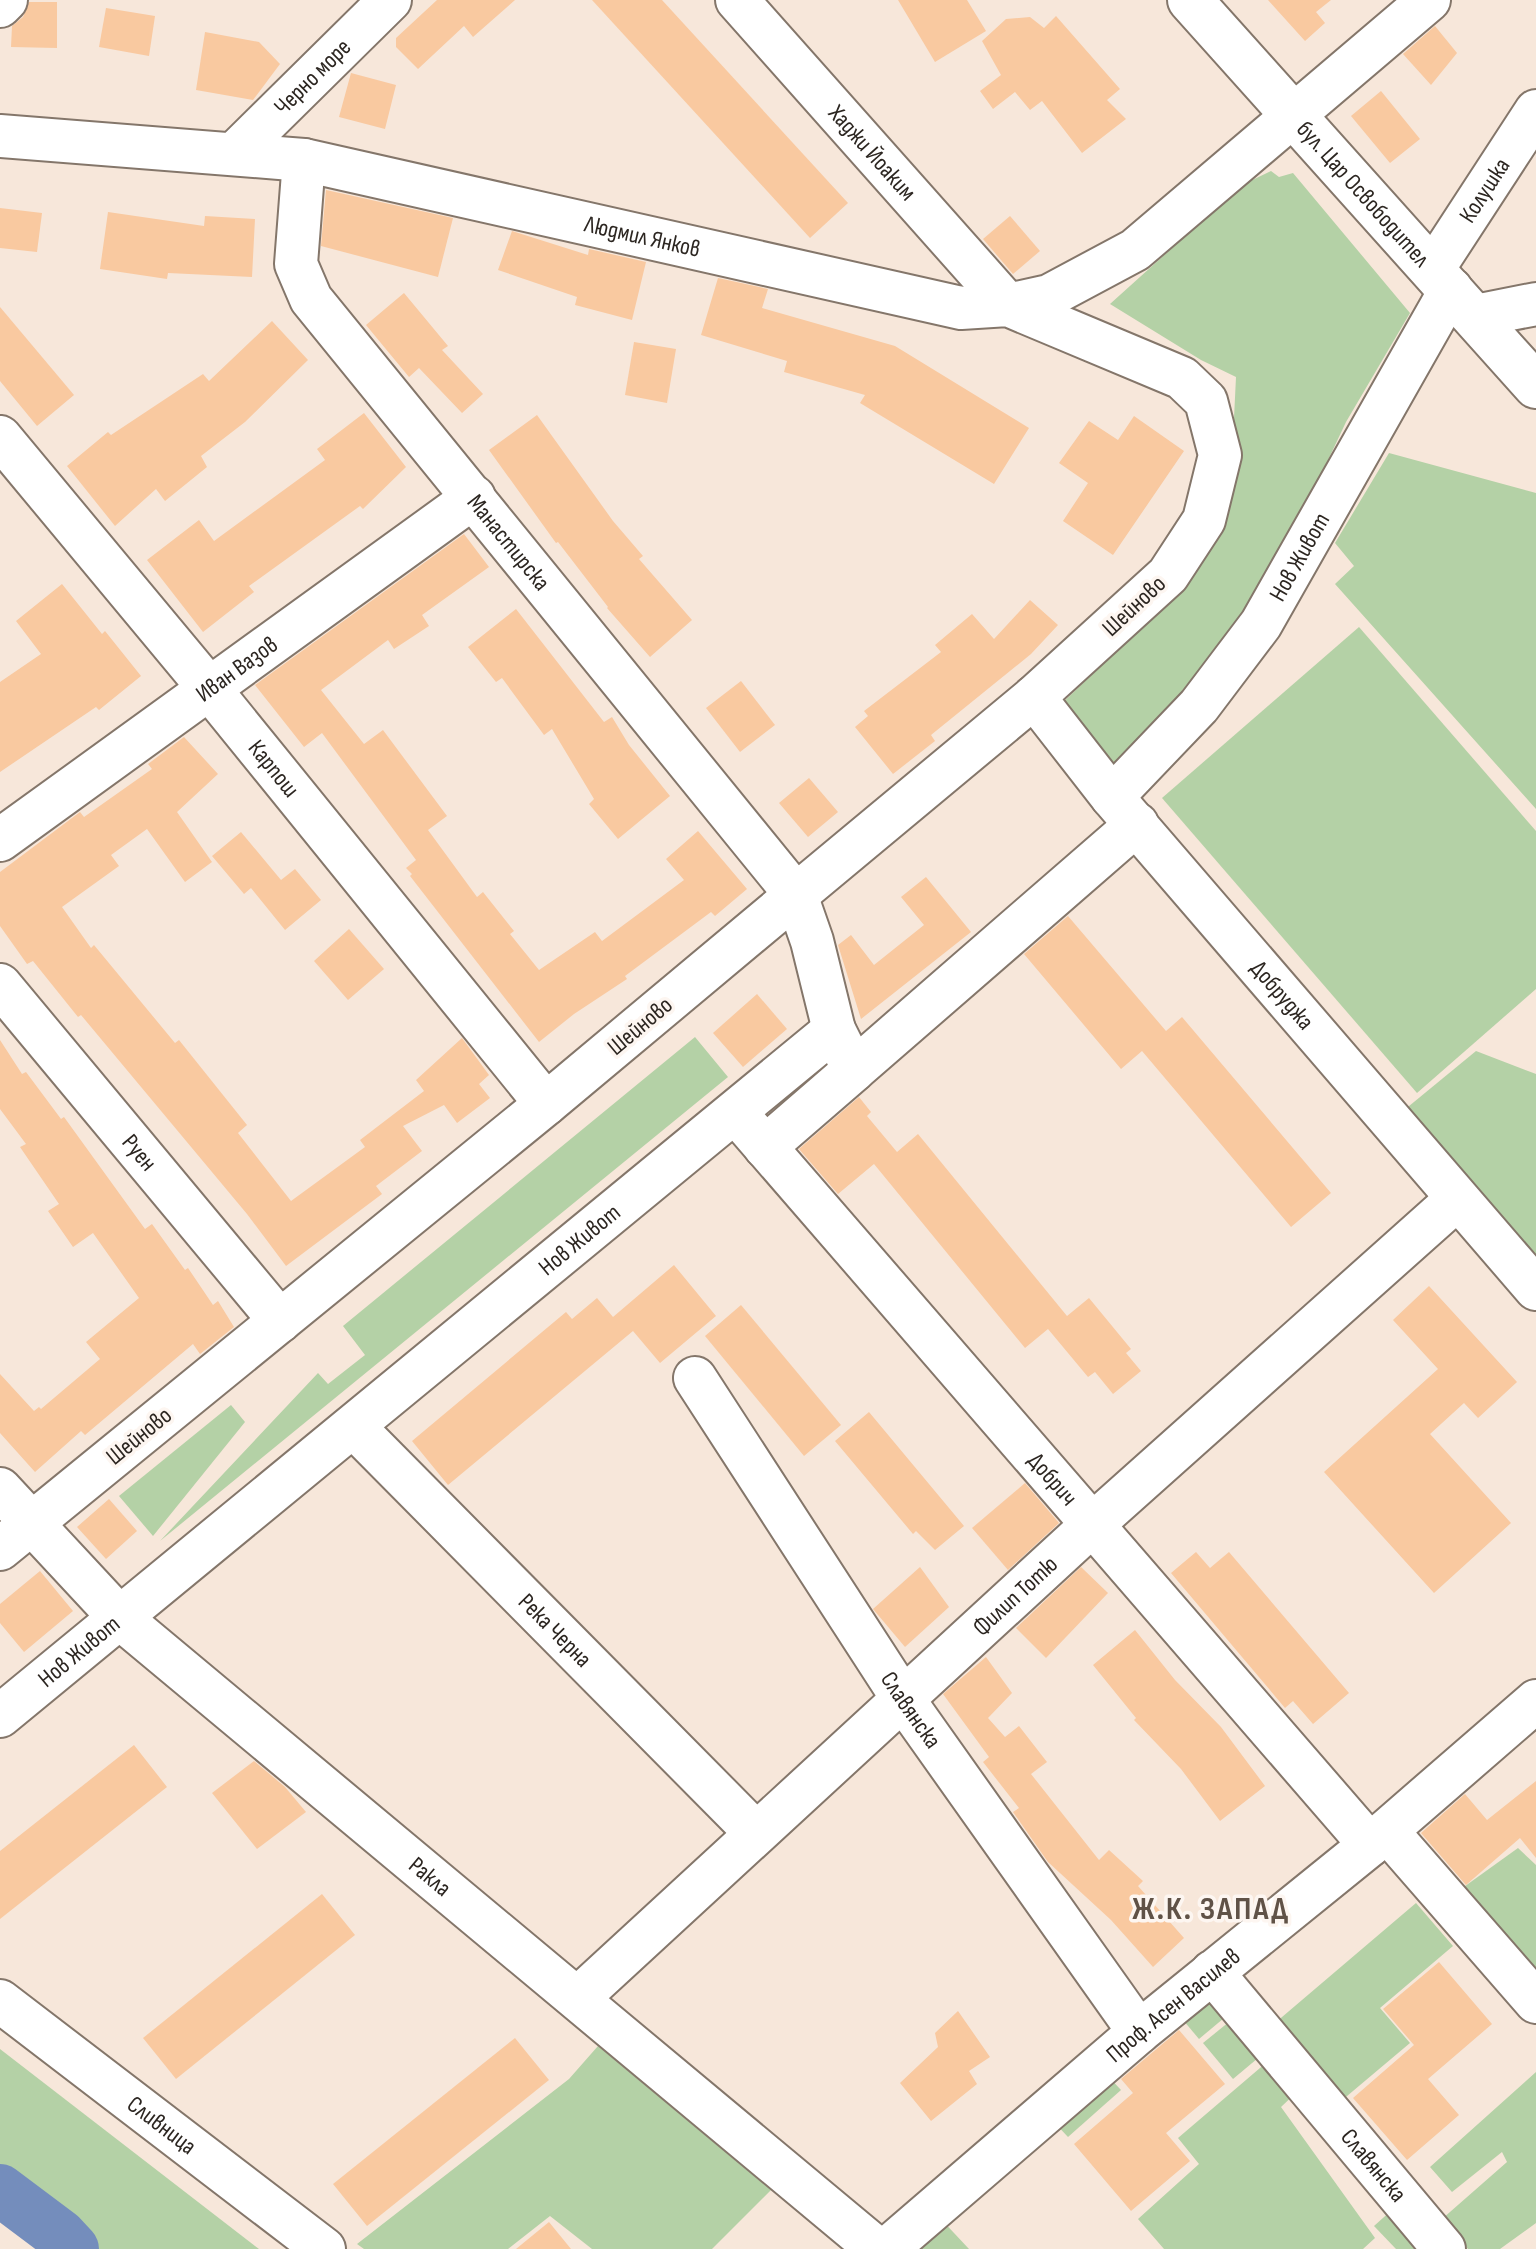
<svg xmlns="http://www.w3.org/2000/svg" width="1536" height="2249" font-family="'Sofia Sans Condensed',sans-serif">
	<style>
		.green { fill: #b4d1a6 }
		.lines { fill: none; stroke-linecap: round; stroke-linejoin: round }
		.river { stroke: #748dbc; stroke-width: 52 }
		.building { fill: #f9c9a0 }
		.minor-casing { stroke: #84766a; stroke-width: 46 }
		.major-casing { stroke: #84766a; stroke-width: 48 }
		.minor { stroke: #fff; stroke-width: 42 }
		.major { stroke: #fff; stroke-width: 44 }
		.labels { text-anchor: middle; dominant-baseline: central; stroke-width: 7; stroke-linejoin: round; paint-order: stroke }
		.street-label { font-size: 24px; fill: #2c2621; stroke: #fdf6f1 }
		.district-label { font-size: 32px; font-weight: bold; letter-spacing: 2px; fill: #605247; stroke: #fdf6f1 }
	</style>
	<rect width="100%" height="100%" fill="#f7e7da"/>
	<g class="green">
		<path d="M1271 171 1279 177 1293 173 1410 313 1346 422 1312 494 1249 603 1167 712 1118 765 1103 758 1059 706 1156 614 1232 459 1236 377 1201 360 1110 304 1242 185Z"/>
		<path d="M1389 453 1536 493V809L1335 584 1354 566 1335 543Z"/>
		<path d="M1359 627 1536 831V989L1417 1093 1162 798Z"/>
		<path d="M695 1037 728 1077 160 1541 318 1373 328 1384 365 1355 343 1326Z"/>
		<path d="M1476 1051 1536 1074V1265L1403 1111Z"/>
		<path d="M231 1405 245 1422 153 1536 119 1496Z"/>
		<path d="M1518 1848 1536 1865V1973L1461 1889Z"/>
		<path d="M1416 1903 1453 1946 1380 2008 1410 2043 1334 2107 1268 2029Z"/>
		<path d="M1215 1983 1236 2008 1199 2039 1178 2014Z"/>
		<path d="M1240 2013 1270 2048 1233 2079 1203 2043Z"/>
		<path d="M598 2046 771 2190 712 2249H592L550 2216 508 2249H364L357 2244 569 2079Z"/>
		<path d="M0 2049 259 2249H68L0 2198Z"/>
		<path d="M1274 2056 1300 2089 1281 2107 1375 2238 1363 2249H1164L1138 2219 1199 2164 1178 2138Z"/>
		<path d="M1536 2072V2223L1500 2249H1468L1442 2219 1507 2162 1502 2152 1452 2192 1430 2167Z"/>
		<path d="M1106 2074 1121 2090 1068 2137 1053 2121Z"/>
		<path d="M1393 2209 1423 2241 1415 2249H1396L1374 2226Z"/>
		<path d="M939 2217 969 2249H906Z"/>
	</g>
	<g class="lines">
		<path class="river" d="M0 2190 60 2235 73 2249"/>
	</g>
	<g class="building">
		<path d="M437 0H515L473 37 464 26 418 69 396 47V38Z"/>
		<path d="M592 0H662L848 203 810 238Z"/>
		<path d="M898 0H967L986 31 935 62Z"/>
		<path d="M1268 0H1331L1316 12 1325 23 1305 41Z"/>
		<path d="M29 2H57V48L11 47 12 26 23 17Z"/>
		<path d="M106 8 155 16 149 56 99 47Z"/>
		<path d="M1056 16 1120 89 1107 100 1126 119 1082 153 1042 101 1030 110 1015 92 993 109 980 91 1001 75 982 41 1006 19 1030 17 1044 28Z"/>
		<path d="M1435 26 1457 53 1431 85 1403 54Z"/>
		<path d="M205 32 259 42 280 64 253 100 196 90Z"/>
		<path d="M351 73 396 85 385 129 339 117Z"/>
		<path d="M1381 91 1420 139 1390 163 1351 116Z"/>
		<path d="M326 190 453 218 438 277 321 246Z"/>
		<path d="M0 208 42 213 37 252 0 248Z"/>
		<path d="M108 212 204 226 205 216 255 219 252 277 168 273 167 279 100 269Z"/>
		<path d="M1010 216 1040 251 1013 274 983 239Z"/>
		<path d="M512 231 588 255 589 249 646 262 632 320 575 305 577 297 498 270Z"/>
		<path d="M718 278 768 289 762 308 895 346 1029 428 994 484 860 403 865 395 784 372 787 361 701 335Z"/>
		<path d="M404 293 448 346 442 350 483 394 462 413 419 368 409 377 366 325Z"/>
		<path d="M0 307 74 395 37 426 0 381Z"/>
		<path d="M272 321 308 360 245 422 201 456 207 467 165 501 156 489 115 526 67 466 108 432 111 435 203 374 209 381Z"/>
		<path d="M634 342 676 349 667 403 625 395Z"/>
		<path d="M364 413 406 467 363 509 360 506 249 586 254 592 203 632 147 560 199 520 214 541 325 460 317 449Z"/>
		<path d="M537 415 613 521 643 556 639 559 692 620 650 657 607 608 608 607 558 542 556 543 489 450Z"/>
		<path d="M1134 416 1184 451 1113 555 1063 521 1088 483 1059 463 1089 421 1118 440Z"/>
		<path d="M464 534 489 567 422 615 429 626 394 649 388 640 321 690 364 744 383 730 447 816 428 830 477 897 483 892 514 931 510 934 539 970 595 932 602 941 684 880 666 859 698 831 747 889 715 916 711 912 625 976 627 979 574 1014 539 1042 410 876 412 874 406 868 416 860 322 733 304 747 255 685Z"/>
		<path d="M62 584 102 634 105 631 141 676 99 710 96 707 0 772V682L41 654 16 621Z"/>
		<path d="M1030 600 1058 625 1031 654 931 735 935 741 893 774 855 727 868 716 864 711 941 652 935 645 972 614 994 639Z"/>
		<path d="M516 609 604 722 612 717 629 745 670 796 618 839 589 804 594 799 552 729 544 735 502 678 496 682 468 647Z"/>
		<path d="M741 681 775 725 740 752 706 708Z"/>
		<path d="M184 737 218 774 177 812 212 862 185 882 147 829 111 855 119 866 62 907 91 948 94 945 175 1043 179 1040 247 1125 238 1133 291 1201 365 1147 360 1140 424 1091 416 1080 462 1038 489 1075 479 1084 490 1098 457 1123 444 1105 403 1126 422 1151 376 1186 382 1194 286 1266 247 1214 81 1015 78 1017 33 961 27 964 0 926V872L80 812 84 817 152 769 148 764Z"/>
		<path d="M809 778 838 812 808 837 779 803Z"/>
		<path d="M241 832 281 880 295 869 321 900 285 930 251 888 244 894 212 856Z"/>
		<path d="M926 877 971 932 861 1019 838 945 851 935 874 965 924 925 901 897Z"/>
		<path d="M1068 916 1166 1031 1182 1017 1331 1193 1291 1227 1142 1051 1121 1069 1024 954Z"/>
		<path d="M349 929 384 969 348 1000 314 961Z"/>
		<path d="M757 994 787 1029 743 1067 713 1033Z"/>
		<path d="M0 1040 22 1074 26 1072 61 1119 64 1117 145 1229 152 1224 185 1270 188 1268 213 1305 218 1301 234 1327 200 1354 193 1344 85 1435 81 1431 35 1472 0 1433V1374L34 1411 39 1407 41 1409 100 1359 86 1342 139 1298 93 1233 73 1247 48 1211 59 1204 20 1147 26 1144 0 1109Z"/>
		<path d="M859 1097 871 1112 867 1116 897 1152 918 1134 1067 1316 1089 1298 1131 1349 1126 1353 1141 1371 1113 1394 1095 1372 1088 1377 1048 1329 1025 1348 874 1164 838 1194 799 1149Z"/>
		<path d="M674 1265 716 1316 660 1363 633 1331 448 1485 412 1441 566 1312 572 1319 597 1298 613 1317Z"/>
		<path d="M1429 1286 1517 1382 1478 1418 1464 1403 1430 1434 1511 1523 1434 1593 1324 1472 1438 1369 1393 1320Z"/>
		<path d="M741 1305 841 1425 804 1456 705 1336Z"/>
		<path d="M869 1412 964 1526 935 1550 916 1531 913 1534 835 1441Z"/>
		<path d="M1025 1483 1059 1523 1008 1570 972 1528Z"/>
		<path d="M109 1499 137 1531 106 1559 77 1527Z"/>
		<path d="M1196 1552 1210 1568 1229 1552 1349 1693 1313 1724 1293 1701 1285 1708 1171 1573Z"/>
		<path d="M920 1567 949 1607 905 1647 873 1609Z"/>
		<path d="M1081 1567 1108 1593 1046 1658 1016 1628Z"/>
		<path d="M40 1571 73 1611 24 1652 0 1623V1604Z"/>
		<path d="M1135 1630 1175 1680 1221 1727 1265 1786 1220 1821 1181 1769 1134 1720 1136 1718 1093 1665Z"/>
		<path d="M986 1657 1012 1693 988 1718 1005 1737 1019 1726 1047 1762 1031 1774 1099 1860 1109 1850 1143 1881 1138 1886 1184 1938 1153 1967 1111 1920 1048 1862 1013 1812 1019 1808 983 1762 989 1757 943 1694Z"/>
		<path d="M134 1745 167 1787 0 1919V1851Z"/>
		<path d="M254 1761 285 1787 306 1812 257 1849 212 1793Z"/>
		<path d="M1536 1781V1858L1520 1838 1466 1885 1421 1833 1465 1794 1487 1820Z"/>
		<path d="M322 1894 355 1935 176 2079 143 2038Z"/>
		<path d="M1439 1962 1492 2024 1428 2079 1459 2115 1407 2160 1353 2098 1414 2045 1383 2009Z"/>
		<path d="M958 2011 990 2057 969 2071 977 2084 931 2121 900 2083 938 2047 935 2033Z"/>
		<path d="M1179 2030 1225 2084 1166 2133 1190 2161 1131 2211 1074 2144 1133 2093 1121 2079Z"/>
		<path d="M515 2038 549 2080 367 2226 333 2184Z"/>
		<path d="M549 2222 571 2249H516Z"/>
	</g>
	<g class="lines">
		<g class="minor-casing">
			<g id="minor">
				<path id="s1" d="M737 0 1008 305"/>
				<path d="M0 6 6 0"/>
				<path id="s2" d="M0 136 304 160 961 308 1008 305 1182 378 1206 401 1220 455 1204 520 1168 575 1034 697 796 895 546 1104 0 1549"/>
				<path id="s3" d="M234 154 390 0"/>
				<path id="s4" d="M304 160 296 264 311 299 796 895 812 941 834 1030"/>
				<path id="s5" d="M1433 269 1536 111"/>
				<path d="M1008 305 1049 296 1135 250 1429 0"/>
				<path d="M1475 316 1536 304"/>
				<path id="s6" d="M0 437 208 687 546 1104"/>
				<path id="s7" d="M1034 697 1112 797 1536 1289"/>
				<path id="s8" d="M1112 797 1199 706 1261 624 1451 289"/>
				<path id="s9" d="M0 840 474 497"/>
				<path id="s10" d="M0 985 280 1321"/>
				<path id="s11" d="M736 1113 1370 1845"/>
				<path d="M765 1147 854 1070"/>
				<path id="s12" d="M695 1378 903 1699 1139 2032"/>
				<path id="s13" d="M354 1427 756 1833"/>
				<path id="s14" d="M0 1489 120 1618 877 2249"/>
				<path id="s15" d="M0 1716 834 1030 854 1070 1137 824"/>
				<path d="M1387 1831 1536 2002"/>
				<path id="s16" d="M1212 1972 1444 2249"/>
				<path id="s17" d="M578 1998 1093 1524 1457 1199"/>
				<path id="s18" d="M0 2001 324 2249"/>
				<path id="s19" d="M887 2249 1139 2032 1370 1845 1536 1701"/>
			</g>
		</g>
		<g class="major-casing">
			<g id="major">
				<path id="s20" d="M1190 0 1536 386"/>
			</g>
		</g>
		<use href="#minor" class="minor"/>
		<use href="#major" class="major"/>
	</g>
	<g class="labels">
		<g class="street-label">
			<text stroke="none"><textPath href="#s3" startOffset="110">Черно море</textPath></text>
			<text stroke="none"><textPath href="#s1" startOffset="204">Хаджи Йоаким</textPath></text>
			<text stroke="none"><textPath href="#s5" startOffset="94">Колушка</textPath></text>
			<text stroke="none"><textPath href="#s20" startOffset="260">бул. Цар Освободител</textPath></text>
			<text stroke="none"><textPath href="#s2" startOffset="652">Людмил Янков</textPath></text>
			<text stroke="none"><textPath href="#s4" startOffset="456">Манастирска</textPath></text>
			<text stroke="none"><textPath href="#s8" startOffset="306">Нов Живот</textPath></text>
			<text transform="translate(1134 606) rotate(-43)">Шейново</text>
			<text stroke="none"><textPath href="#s9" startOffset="292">Иван Вазов</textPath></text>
			<text stroke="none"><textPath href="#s6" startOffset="430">Карпош</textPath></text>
			<text stroke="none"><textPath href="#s7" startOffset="388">Добруджа</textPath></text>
			<text transform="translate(640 1026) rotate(-40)">Шейново</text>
			<text stroke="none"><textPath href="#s10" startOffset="218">Руен</textPath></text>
			<text stroke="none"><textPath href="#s15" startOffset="750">Нов Живот</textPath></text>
			<text transform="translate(139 1436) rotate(-39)">Шейново</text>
			<text stroke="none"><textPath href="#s11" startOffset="484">Добрич</textPath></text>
			<text stroke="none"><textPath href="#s17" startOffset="594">Филип Тотю</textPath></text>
			<text stroke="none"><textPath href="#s13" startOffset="286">Река Черна</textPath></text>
			<text stroke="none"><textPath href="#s15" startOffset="102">Нов Живот</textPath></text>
			<text stroke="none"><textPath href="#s12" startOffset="396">Славянска</textPath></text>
			<text stroke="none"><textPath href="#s14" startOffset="580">Ракла</textPath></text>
			<text stroke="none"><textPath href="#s19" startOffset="376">Проф. Асен Василев</textPath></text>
			<text stroke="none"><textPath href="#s18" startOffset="204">Сливница</textPath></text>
			<text stroke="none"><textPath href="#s16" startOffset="252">Славянска</textPath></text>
		</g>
		<g class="district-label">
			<text x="1211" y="1909">Ж.К. ЗАПАД</text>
		</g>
	</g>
</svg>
